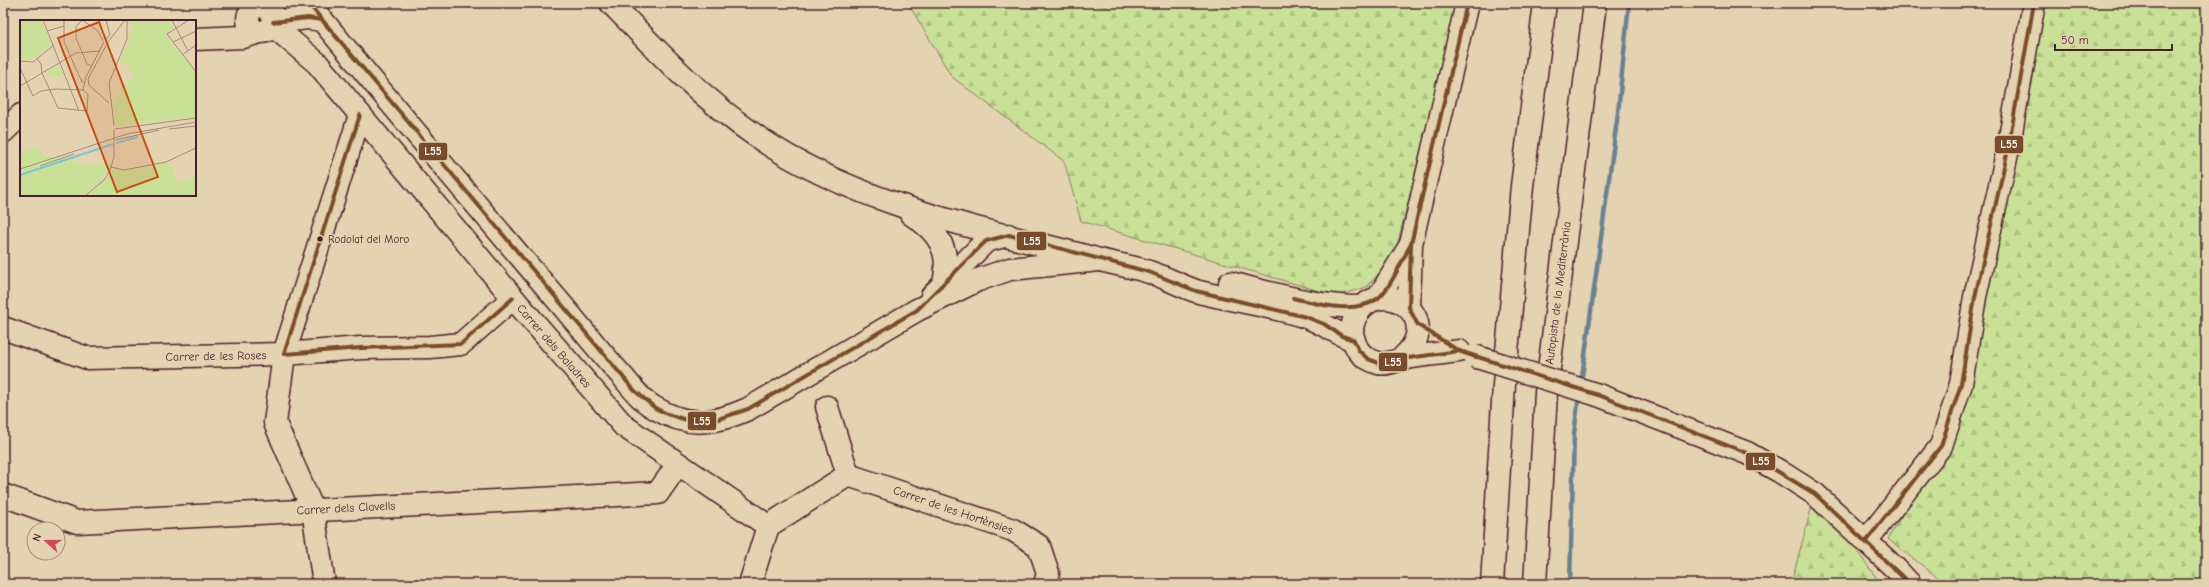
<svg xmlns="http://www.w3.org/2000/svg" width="2209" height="587" font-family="'Comic Neue',sans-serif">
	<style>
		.forest { fill: url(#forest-firs); stroke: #898061 }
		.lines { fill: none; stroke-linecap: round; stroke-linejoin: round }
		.stream { stroke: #678295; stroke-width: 4.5 }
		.minor-casing { stroke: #4a1f2b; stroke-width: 25 }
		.major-casing { stroke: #4a1f2b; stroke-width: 25 }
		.highway-casing { stroke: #4a1f2b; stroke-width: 25 }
		.minor { stroke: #e4d3b0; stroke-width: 22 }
		.major { stroke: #e4d3b0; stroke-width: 22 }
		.highway { stroke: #e4d3b0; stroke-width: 22 }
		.major-bridge-casing { stroke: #4a1f2b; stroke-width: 25; stroke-linecap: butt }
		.major-bridge { stroke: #e4d3b0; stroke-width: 22 }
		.bus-1-casing { stroke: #e4d3b0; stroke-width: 7 }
		.bus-1 { stroke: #7a4b2a; stroke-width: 4 }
		.bus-dot { fill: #4a1f2b; stroke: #e4d3b0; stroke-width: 1.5 }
		.labels { text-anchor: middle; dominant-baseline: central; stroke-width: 3; stroke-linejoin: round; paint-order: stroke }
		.bus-label { font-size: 11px; fill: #4a1f2b; stroke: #e4d3b0; text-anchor: start }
		.street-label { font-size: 12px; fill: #4a1f2b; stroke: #e4d3b0 }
		.inset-river { fill: none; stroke: #7bc4db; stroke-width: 2 }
		.inset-road { fill: none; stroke: #a68b7b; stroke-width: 1 }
		.view { fill: #c84d12; fill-opacity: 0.15; stroke: #c84d12; stroke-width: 2 }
		.inset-edge { fill: none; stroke: #4a1f2b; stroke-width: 2 }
		.line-badge { stroke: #e4d3b0; stroke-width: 1.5 }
		.badge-label { font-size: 11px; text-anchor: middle; font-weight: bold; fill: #fff }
	</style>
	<defs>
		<pattern id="forest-firs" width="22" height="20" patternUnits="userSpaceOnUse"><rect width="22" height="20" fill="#c8e197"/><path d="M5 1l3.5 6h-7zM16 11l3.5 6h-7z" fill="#adc182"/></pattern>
	</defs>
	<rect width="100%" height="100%" fill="#e4d3b0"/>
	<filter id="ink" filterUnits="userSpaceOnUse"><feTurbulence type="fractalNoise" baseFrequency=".025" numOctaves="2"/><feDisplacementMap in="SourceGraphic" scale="8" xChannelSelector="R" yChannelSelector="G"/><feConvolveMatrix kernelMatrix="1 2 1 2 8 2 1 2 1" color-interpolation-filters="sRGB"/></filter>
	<g filter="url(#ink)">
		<g class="forest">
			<path d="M908 3H1457L1395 254 1367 287 1336 296 1081 221 1064 161 952 77Z"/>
			<path d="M2036 3H2206V584H1946L1888 539 1946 440Z"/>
			<path d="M1815 494 1881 584H1791Z"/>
		</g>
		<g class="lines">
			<g class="stream">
				<path d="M1581 384 1618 113 1629 3"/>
				<path d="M1570 584 1574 434 1579 395"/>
			</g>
			<g class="minor-casing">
				<g id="minor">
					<circle cx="261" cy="19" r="13"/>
					<path d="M271 27 278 30 317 63 513 298 624 426 768 526"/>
					<path d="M195 39 243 37 260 32"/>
					<path d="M3 132 21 115"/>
					<path d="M1378 298 1410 246"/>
					<path d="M1409 308 1411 244 1467 3"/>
					<path d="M3 328 87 358 284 354 361 348 430 347 461 344 513 298"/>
					<path d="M827 407 848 475"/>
					<path d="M848 475 1013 530 1039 546 1048 573 1045 584"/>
					<path d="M3 495 77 522 658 493 678 464"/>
					<path d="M1866 541 1941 446 1961 384 1975 297 2008 149 2034 3"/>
					<path d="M324 584 313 510 275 423 284 354 360 115"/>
					<path d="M750 584 768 526 848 475"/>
				</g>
			</g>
			<g class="major-casing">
				<g id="major">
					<path d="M308 3C391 104 476 205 561 304 582 329 602 354 623 377 632 388 642 401 655 408 688 428 714 424 748 409L917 310 978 280 1010 269 1099 260"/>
					<path d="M611 3C657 51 703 100 759 138 860 206 980 228 1096 259 1113 264 1131 266 1149 272 1166 277 1182 287 1199 292 1235 301 1274 306 1309 318 1325 324 1338 335 1354 340"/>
					<path d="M264 7 266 3"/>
					<path d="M273 22 308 18 322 20"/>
					<path d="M911 214C939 232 951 250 944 284"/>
					<path d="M1230 283C1274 294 1317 307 1362 307"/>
					<path d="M932 296 986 241 1008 235"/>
					<path d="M1401 359C1450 318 1378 270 1355 318 1350 328 1352 340 1358 350 1362 356 1371 361 1378 363 1387 365 1394 361 1402 359 1420 355 1440 354 1459 351"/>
					<path d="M1598 395 1747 453 1779 471 1815 494 1896 569 1910 584"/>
				</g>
			</g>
			<g class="highway-casing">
				<g id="highway">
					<path d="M1492 584 1504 385 1522 186 1545 3"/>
					<path d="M1535 584 1546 393 1595 3"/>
				</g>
			</g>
			<use href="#minor" class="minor"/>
			<use href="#major" class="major"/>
			<use href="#highway" class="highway"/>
			<g class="major-bridge-casing">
				<path id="major-bridge" d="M1474 356 1598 395"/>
			</g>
			<use href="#major-bridge" class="major-bridge"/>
			<g class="bus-1-casing">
				<g id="bus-1">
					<path d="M308 3 634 390 655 408 667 414 690 421H712L748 409 917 310 986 241 1009 235 1149 272 1196 291 1306 317 1324 324 1342 336 1354 340 1359 351 1368 359 1379 363H1390L1401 359 1459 351 1598 395 1747 453 1815 494 1910 584"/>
					<path d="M1467 3 1411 244 1409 308 1418 325 1459 351 1476 357"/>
					<path d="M273 22 308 18 322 20 338 39"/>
					<path d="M1293 298C1318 304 1353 315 1377 299 1390 290 1403 258 1411 244"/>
					<path d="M284 354 360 115"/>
					<path d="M284 354 361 348 461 344 513 298"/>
					<path d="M1866 541 1941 446 1961 384 1975 297 2008 149 2034 3"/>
				</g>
			</g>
			<use href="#bus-1" class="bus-1"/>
		</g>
	</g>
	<circle class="bus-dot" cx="320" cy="239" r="3.5"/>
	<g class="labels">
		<g class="bus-label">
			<text x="328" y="239">Rodolat del Moro</text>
		</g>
		<g class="street-label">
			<text transform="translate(1558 293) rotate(-83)">Autopista de la Mediterrània</text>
			<text transform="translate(554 346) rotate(49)">Carrer dels Baladres</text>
			<text transform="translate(216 356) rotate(-1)">Carrer de les Roses</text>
			<text transform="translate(346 508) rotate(-3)">Carrer dels Clavells</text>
			<text transform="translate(953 510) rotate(19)">Carrer de les Hortènsies</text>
		</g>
	</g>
	<g transform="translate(20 20)">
		<rect width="176" height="176" fill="#e4d3b0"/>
		<path d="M40 45 45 54 31 59 28 50Z" fill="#c8e197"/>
		<path d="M0 0H21L31 25 10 40 0 39ZM109 0H151L154 7 145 15 176 53V97L95 106 92 84 96 81 99 71 114 56 110 52V47L99 42 108 22 111 9ZM18 126 23 136 51 139 64 146 93 142 76 165 63 176H0V132ZM146 143 153 148 155 163 176 157V176H67L90 155 92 149 100 150Z" fill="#c8e197"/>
		<path class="inset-river" d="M96 123 118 117M0 155 93 124"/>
		<path class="inset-road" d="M23 0 59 91M44 0V22L62 62H64M62 0 56 7V18L67 44 72 46M62 0 78 11 83 21M152 0 168 31M169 0 147 14 176 52M27 11 44 6M85 21 90 15 86 0M153 22 176 11M162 35 176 25M17 39 21 44 22 53 38 88 67 91 68 74M0 41 13 42 34 25M0 48 13 76 21 71 36 69 63 70 68 74M0 66 56 33 80 31M63 70 66 57 84 22M89 83 69 65 68 59 88 22 105 0M94 106 89 63 107 19V0M95 109 176 98M149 109 176 106M96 120 139 110M20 146 54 134M91 147 104 150 146 142 176 128M0 149 107 114 176 102M65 176 85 159 90 150 94 137V110"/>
		<path class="view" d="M79 2 138 157 97 172 38 18Z"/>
		<rect width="176" height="176" class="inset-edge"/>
	</g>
	<g class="line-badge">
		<rect x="1994" y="135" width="30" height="19" rx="4" fill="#7a4b2a"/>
		<rect x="418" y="142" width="30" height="19" rx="4" fill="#7a4b2a"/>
		<rect x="1016" y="231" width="31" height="20" rx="4" fill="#7a4b2a"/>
		<rect x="1378" y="352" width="30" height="20" rx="4" fill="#7a4b2a"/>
		<rect x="687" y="411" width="30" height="20" rx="4" fill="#7a4b2a"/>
		<rect x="1745" y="452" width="31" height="19" rx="4" fill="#7a4b2a"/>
	</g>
	<g class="badge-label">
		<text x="2009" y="148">L55</text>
		<text x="433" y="155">L55</text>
		<text x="1032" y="245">L55</text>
		<text x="1393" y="366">L55</text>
		<text x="702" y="425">L55</text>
		<text x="1761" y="465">L55</text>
	</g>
	<rect width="2209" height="587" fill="none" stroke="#e4d3b0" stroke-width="16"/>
	<rect x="8" y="8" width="2193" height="571" fill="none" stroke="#4a1f2b" stroke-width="1.5" filter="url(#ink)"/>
	<g transform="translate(46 541) rotate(291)"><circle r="19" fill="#e4d3b0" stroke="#a68b7b"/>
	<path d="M0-3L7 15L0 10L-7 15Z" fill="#d1495b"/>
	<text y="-6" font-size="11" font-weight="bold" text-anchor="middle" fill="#4a1f2b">N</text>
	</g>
	<path d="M2055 44v6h117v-6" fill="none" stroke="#4a1f2b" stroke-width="2"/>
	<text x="2061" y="44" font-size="12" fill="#4a1f2b" stroke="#e4d3b0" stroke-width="3" paint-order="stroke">50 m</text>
</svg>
